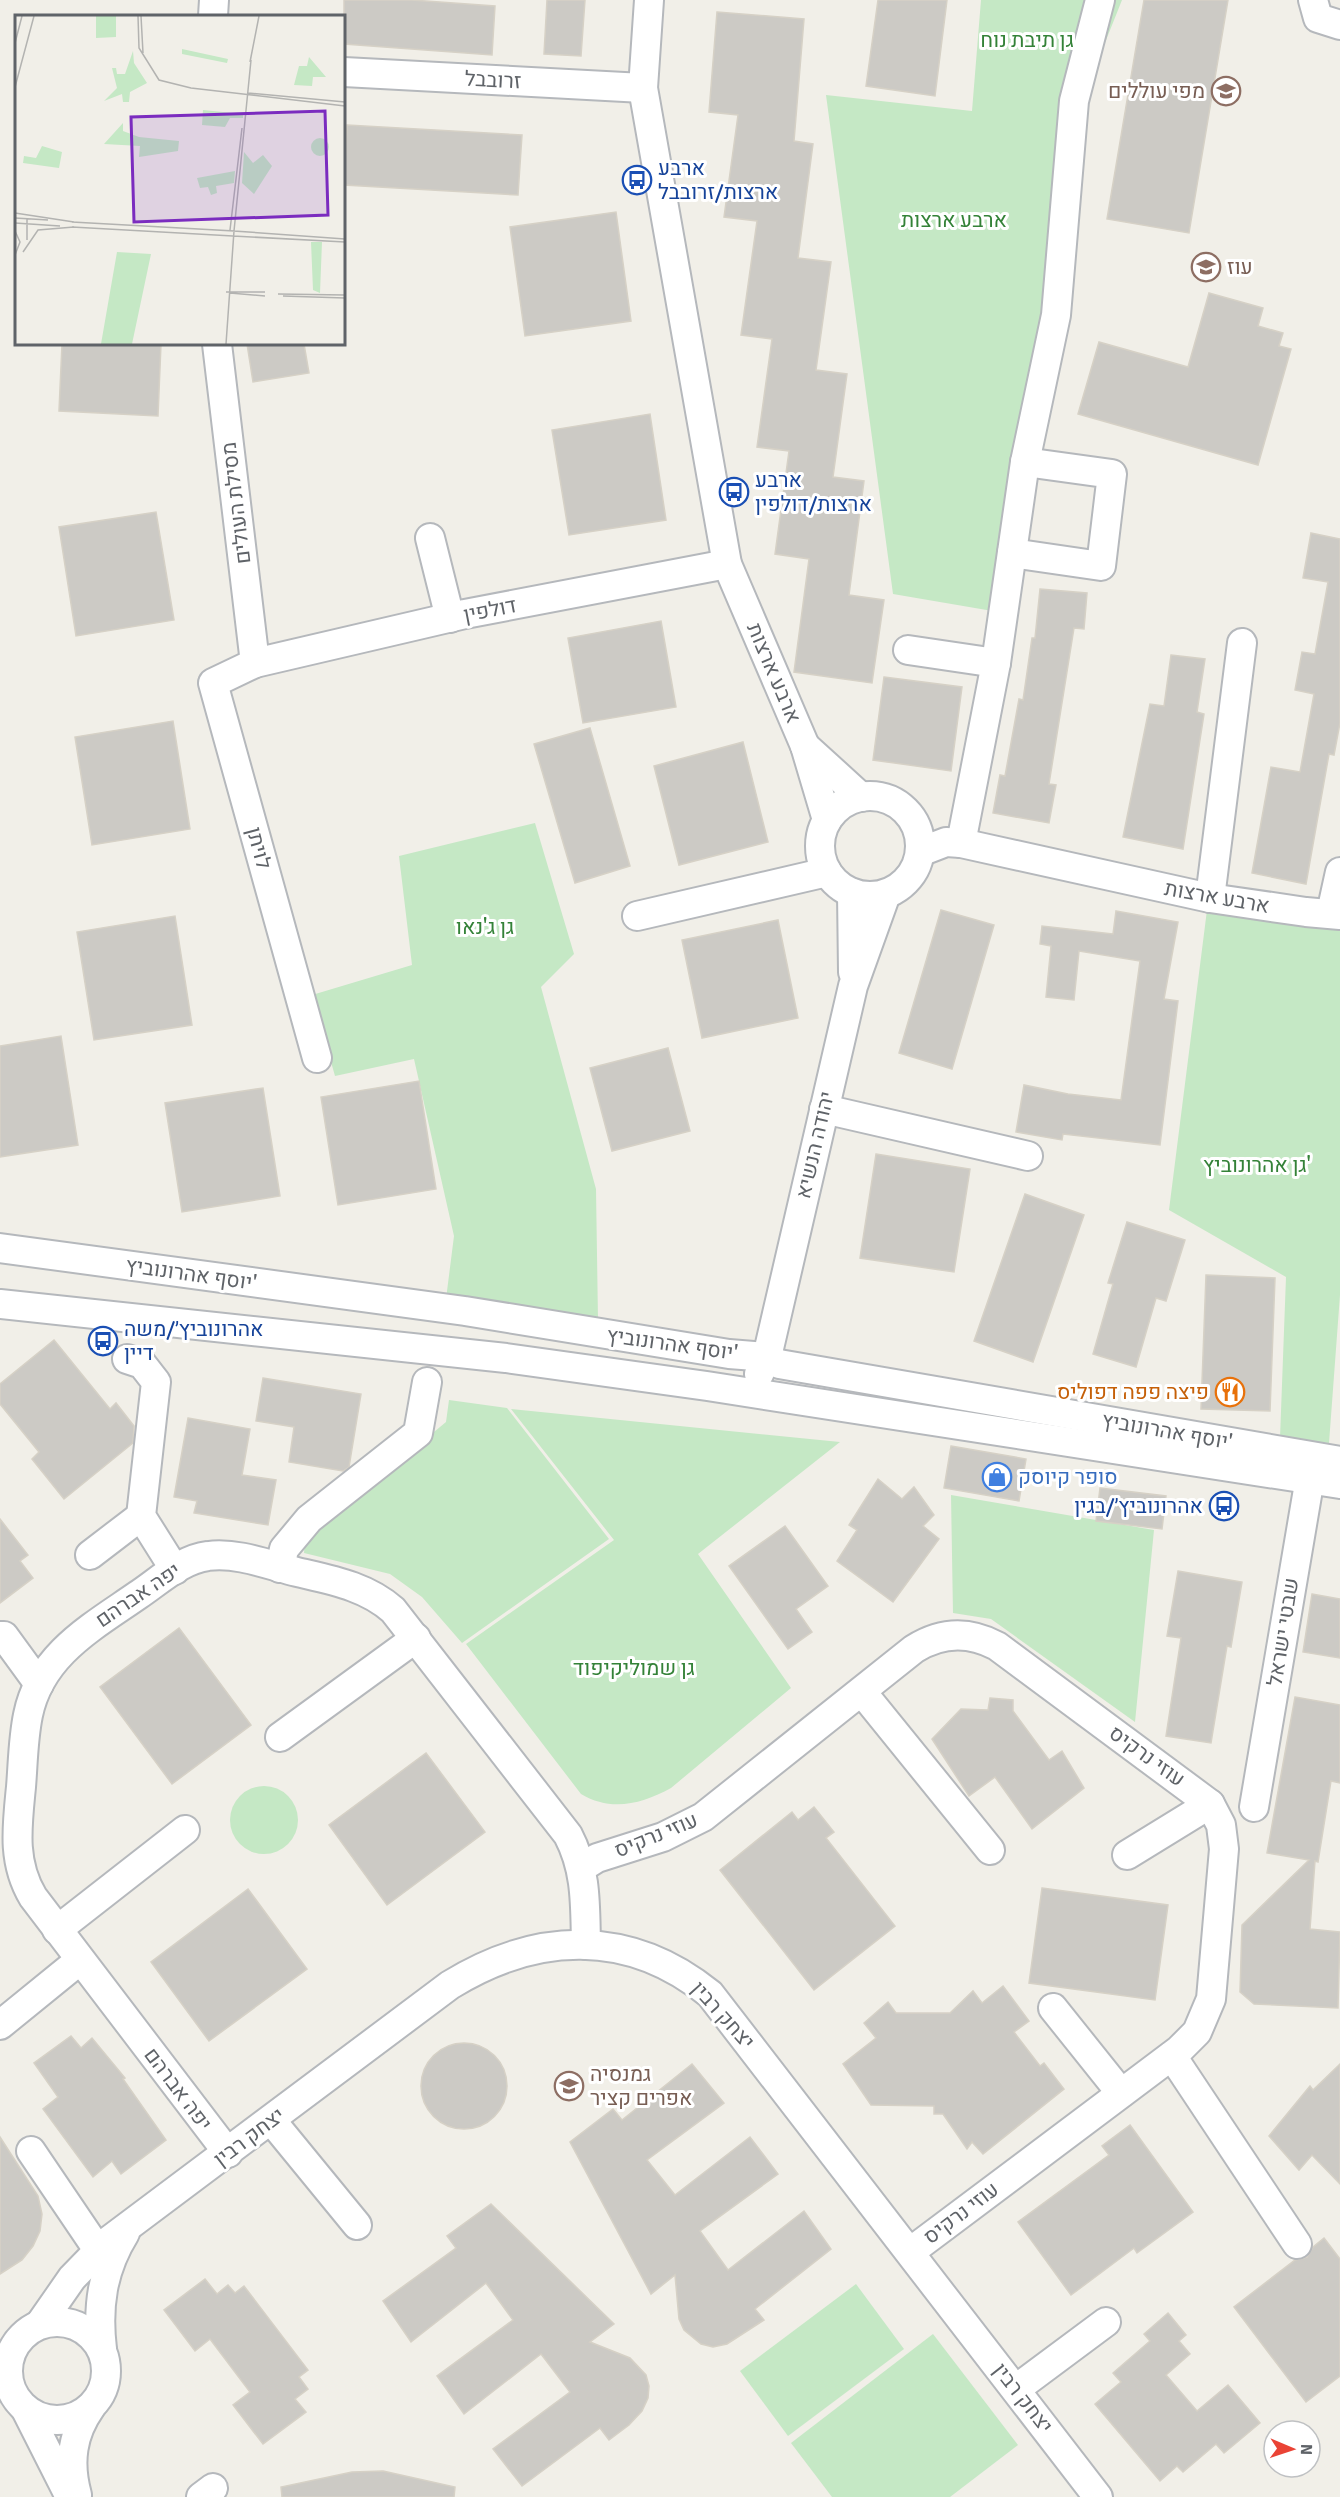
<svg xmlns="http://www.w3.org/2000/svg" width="1340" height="2497" font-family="Signika,Heebo,sans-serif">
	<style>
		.green { fill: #c5e8c5 }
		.building { fill: #cccac5; stroke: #d6d1c6; stroke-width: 1.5 }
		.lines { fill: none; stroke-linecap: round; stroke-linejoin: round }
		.minor-casing { stroke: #b5b8bc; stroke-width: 32 }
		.minor { stroke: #fff; stroke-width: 28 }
		.labels { text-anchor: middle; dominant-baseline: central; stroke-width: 6; stroke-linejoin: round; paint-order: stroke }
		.park-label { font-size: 21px; fill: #348238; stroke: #fff }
		.street-label { font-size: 21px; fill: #5f6368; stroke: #fff }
		.education-label { font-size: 21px; fill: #785e54; stroke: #fff; text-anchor: start }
		.transit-label { font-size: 21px; fill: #164399; stroke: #fff; text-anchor: start }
		.food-label { font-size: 21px; fill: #c56008; stroke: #fff; text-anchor: end }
		.shop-label { font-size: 21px; fill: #366cbe; stroke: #fff; text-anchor: start }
		.inset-road { fill: none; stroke: #b3b3b1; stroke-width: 1.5 }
		.view { fill: #7b2cbf; fill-opacity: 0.15; stroke: #7b2cbf; stroke-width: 3 }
		.inset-edge { fill: none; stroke: #5f6368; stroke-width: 3 }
	</style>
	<rect width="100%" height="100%" fill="#f1efe8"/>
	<g class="green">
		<path d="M981 0H1122L1083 98 1010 614 893 594 826 95 972 111Z"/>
		<path d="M535 823 574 954 541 987 596 1189 598 1320 446 1299 454 1236 414 1059 335 1076 312 995 412 965 399 856Z"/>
		<path d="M1207 910 1340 930V1295L1329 1443 1280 1438 1286 1277 1169 1210Z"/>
		<path d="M449 1400 507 1408 609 1539 462 1643 422 1597 390 1574 304 1553 305 1539 446 1422Z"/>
		<path d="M511 1409 840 1442 698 1554 791 1688 671 1788C642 1804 611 1812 581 1794L466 1644 614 1540Z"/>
		<path d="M951 1495 1154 1530 1135 1722 991 1619 953 1613Z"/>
		<circle cx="264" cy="1820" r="34"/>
		<path d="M856 2284 904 2349 788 2436 740 2371Z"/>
		<path d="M933 2334 1018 2445 950 2497H832L791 2443Z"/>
	</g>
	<g class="building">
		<path d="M344 0H412L495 6 492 55 344 44Z"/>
		<path d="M547 0H585L581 56 544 54Z"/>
		<path d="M878 0H947L935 96 866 86Z"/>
		<path d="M1144 0H1228L1189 233 1107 219Z"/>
		<path d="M717 12 804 19 794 141 813 144 798 258 831 262 816 370 847 374 833 477 864 481 849 595 884 600 872 683 794 672 809 559 775 554 789 451 757 447 772 339 741 335 757 221 724 217 738 115 709 112Z"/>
		<path d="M347 125 522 135 518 195 344 185Z"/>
		<path d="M616 212 631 321 525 336 510 227Z"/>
		<path d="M1209 293 1263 308 1258 326 1283 333 1279 346 1291 349 1258 465 1078 414 1099 342 1188 367Z"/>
		<path d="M62 344H161L158 416 59 411Z"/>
		<path d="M247 344H304L309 373 253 382Z"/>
		<path d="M650 414 666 520 569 535 552 430Z"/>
		<path d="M156 512 174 620 76 636 59 527Z"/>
		<path d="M1311 533 1340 539V723L1334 755 1329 754 1306 884 1252 873 1271 767 1300 772 1314 694 1295 690 1302 652 1315 654 1328 582 1303 578Z"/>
		<path d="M1040 589 1087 593 1084 629 1074 628 1049 784 1056 785 1049 823 993 813 1000 775 1005 776 1019 699 1023 700 1032 638H1035Z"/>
		<path d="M661 621 676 707 583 723 568 638Z"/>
		<path d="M1171 655 1205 659 1197 712 1204 714 1183 849 1123 837 1150 704 1164 706Z"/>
		<path d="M884 677 962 687 951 771 873 760Z"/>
		<path d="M173 721 190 829 92 845 75 737Z"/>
		<path d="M590 728 630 866 575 883 534 744Z"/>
		<path d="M743 742 768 842 679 865 654 766Z"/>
		<path d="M941 910 994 925 952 1069 899 1053Z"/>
		<path d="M1116 911 1178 922 1164 999 1178 1001 1160 1145 1063 1134 1062 1140 1016 1132 1024 1085 1068 1094 1121 1100 1140 961 1079 951 1074 1000 1046 997 1051 946 1040 944 1042 926 1113 934Z"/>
		<path d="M175 916 192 1025 94 1040 77 932Z"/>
		<path d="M778 920 798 1018 702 1038 682 940Z"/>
		<path d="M61 1036 78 1145 0 1157V1046Z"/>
		<path d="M668 1048 690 1131 612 1151 590 1068Z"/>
		<path d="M419 1081 436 1189 338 1205 321 1097Z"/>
		<path d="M263 1088 280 1196 182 1212 165 1103Z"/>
		<path d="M876 1154 970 1169 954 1272 860 1258Z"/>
		<path d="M1025 1194 1084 1215 1033 1362 974 1341Z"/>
		<path d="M1127 1222 1185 1240 1166 1301 1156 1298 1136 1367 1093 1354 1113 1284 1108 1283Z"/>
		<path d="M1206 1275 1275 1278 1270 1411 1201 1409Z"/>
		<path d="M54 1340 110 1409 116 1403 134 1426 133 1443 64 1499 32 1459 39 1452 0 1404V1384Z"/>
		<path d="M263 1378 361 1394 349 1467 343 1471 289 1462 294 1427 256 1421Z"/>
		<path d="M188 1418 250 1429 242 1475 276 1480 268 1525 194 1513 197 1501 174 1497Z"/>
		<path d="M951 1446 1026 1459 1019 1501 944 1488Z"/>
		<path d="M878 1479 902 1499 914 1487 934 1515 923 1526 939 1539 893 1602 837 1561 857 1530 849 1525Z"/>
		<path d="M1100 1488 1166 1496 1162 1529 1096 1521Z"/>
		<path d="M0 1519 28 1555 20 1561 33 1578 0 1603Z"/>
		<path d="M785 1526 828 1586 796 1609 812 1632 788 1649 729 1566Z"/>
		<path d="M1178 1571 1242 1582 1231 1647 1227 1646 1211 1743 1166 1736 1181 1638 1167 1636Z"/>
		<path d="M1312 1594 1340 1599V1658L1303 1652Z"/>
		<path d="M179 1628 251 1725 172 1784 100 1687Z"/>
		<path d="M1295 1697 1340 1705V1783L1331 1781 1318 1862 1315 1861 1310 1929 1340 1932 1338 2008 1254 2004 1240 1992 1242 1925 1309 1860 1267 1853Z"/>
		<path d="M990 1698 1013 1700V1711L1049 1760 1062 1751 1084 1788 1032 1829 995 1777 969 1796 932 1739 961 1709 988 1710Z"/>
		<path d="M426 1753 485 1832 387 1905 329 1825Z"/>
		<path d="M814 1807 834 1832 826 1838 895 1926 814 1990 720 1870 792 1812 798 1820Z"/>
		<path d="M1042 1888 1168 1905 1155 2000 1029 1983Z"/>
		<path d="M248 1889 307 1969 209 2041 151 1962Z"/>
		<path d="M1003 1986 1029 2021 1014 2032 1040 2066 1044 2063 1064 2089 983 2154 972 2142 967 2149 943 2114H934V2106L871 2105 843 2064 876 2038 864 2023 888 2002 896 2013H950L973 1991 982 2003Z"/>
		<path d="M71 2036 81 2048 92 2038 125 2078 123 2079 166 2140 121 2174 112 2161 93 2177 43 2109 58 2097 34 2063Z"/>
		<circle cx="464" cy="2086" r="43"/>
		<path d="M692 2064 724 2103 647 2160 675 2195 750 2137 778 2174 700 2231 728 2270 804 2211 831 2249 755 2309 764 2320 727 2344 713 2347 701 2344 684 2330 679 2319 675 2275 651 2294 570 2142 613 2109 622 2120Z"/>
		<path d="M1340 2064V2184L1312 2155 1299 2170 1269 2136 1310 2086 1313 2090Z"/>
		<path d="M1130 2125 1193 2212 1137 2253 1134 2248 1071 2295 1018 2222 1109 2155 1102 2146Z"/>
		<path d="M0 2137 38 2196 42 2214 40 2231 33 2246 22 2260 0 2274Z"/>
		<path d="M491 2204 614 2324 590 2342 630 2358 646 2375 649 2386 648 2398 642 2411 629 2425 609 2440 600 2428 522 2486 493 2449 570 2392 541 2354 464 2414 437 2376 513 2320 486 2283 411 2342 383 2301 456 2248 447 2236Z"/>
		<path d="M1324 2238 1340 2259V2376L1306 2402 1234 2307 1295 2260 1307 2257 1313 2247Z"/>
		<path d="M205 2279 217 2294 228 2285 235 2293 244 2286 308 2370 299 2377 308 2389 295 2399 306 2412 263 2444 233 2405 250 2392 210 2339 195 2351 164 2310Z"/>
		<path d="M1168 2313 1186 2335 1179 2341 1190 2354 1166 2375 1197 2411 1228 2385 1260 2423 1224 2453 1216 2444 1183 2472 1177 2466 1160 2481 1095 2404 1121 2382 1113 2373 1150 2341 1144 2334Z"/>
		<path d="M383 2471 455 2487 454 2497H282L281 2487 352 2472Z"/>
	</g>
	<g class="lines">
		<g class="minor-casing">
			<g id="minor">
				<path d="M649 0 643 88 727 564 805 746 827 820"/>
				<path d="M1313 0 1318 18 1340 25"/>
				<path d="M213 16 214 0"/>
				<path d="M344 72 643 88"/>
				<path d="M217 344 255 663"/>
				<path d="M430 538 450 618"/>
				<path d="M1012 553 1101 566 1112 474 1025 462"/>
				<path d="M908 650 996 663"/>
				<path d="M805 746 861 797"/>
				<circle cx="870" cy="846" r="50"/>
				<path d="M961 843 996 663 1025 462 1056 315 1074 101 1100 0"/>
				<path d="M920 852 946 842 961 843 1210 898 1306 912 1340 915"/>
				<path d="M852 893 853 972"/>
				<path d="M1210 898 1242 643"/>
				<path d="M1331 913 1340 872"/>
				<path d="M637 916 827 872"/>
				<path d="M317 1058 213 683 255 663 465 614 727 564"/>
				<path d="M824 1109 1028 1156"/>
				<path d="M0 1248 465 1311 729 1354 767 1357 779 1364 1340 1461"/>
				<path d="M0 1304 506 1358 707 1386 1340 1484"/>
				<path d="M127 1359 142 1364 156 1382 141 1516 175 1570"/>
				<path d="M759 1374 767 1357 853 986 886 894"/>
				<path d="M90 1555 141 1516"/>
				<path d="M280 1568 284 1549 309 1519 418 1433 427 1382"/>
				<path d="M0 1636H4L39 1684"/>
				<path d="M862 1692 990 1850"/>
				<path d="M280 1737 416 1638"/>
				<path d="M1254 1807 1313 1460"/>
				<path d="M1127 1855 1210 1804"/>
				<path d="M581 1868 597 1858 663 1837 703 1817 914 1649C941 1632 969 1631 997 1646L1210 1804 1221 1825 1224 1849 1211 1999 1197 2032 1179 2050 910 2252"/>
				<path d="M57 1930 185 1830"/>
				<path d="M1053 2008 1121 2093"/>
				<path d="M0 2025 80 1960"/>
				<path d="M1172 2056 1297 2244"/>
				<path d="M271 2120 357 2225"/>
				<path d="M31 2151 98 2250"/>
				<path d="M228 2153 33 1897C12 1862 17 1827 21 1787 23 1763 23 1739 28 1715 40 1655 92 1627 138 1595 159 1581 182 1559 208 1556 237 1552 269 1565 297 1572 331 1580 366 1586 393 1610L568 1835C587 1871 585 1906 586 1945"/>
				<circle cx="57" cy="2371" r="49"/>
				<path d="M40 2324 72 2278 107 2242 450 1985C536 1932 629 1928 710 1994L1098 2497"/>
				<path d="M102 2349C97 2307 102 2270 125 2233"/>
				<path d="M1016 2389 1106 2322"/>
				<path d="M26 2410 70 2497"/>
				<path d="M77 2495C68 2462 72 2434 91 2407"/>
				<path d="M201 2497 213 2488"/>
			</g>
		</g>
		<use href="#minor" class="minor"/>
	</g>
	<defs>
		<g id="school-ring" transform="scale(1.5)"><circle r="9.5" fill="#fff" stroke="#8d6e63" stroke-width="1.5"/><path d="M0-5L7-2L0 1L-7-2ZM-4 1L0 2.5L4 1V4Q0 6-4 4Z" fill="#8d6e63"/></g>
		<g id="bus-ring" transform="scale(1.5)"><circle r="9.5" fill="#fff" stroke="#1a4fb4" stroke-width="1.5"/><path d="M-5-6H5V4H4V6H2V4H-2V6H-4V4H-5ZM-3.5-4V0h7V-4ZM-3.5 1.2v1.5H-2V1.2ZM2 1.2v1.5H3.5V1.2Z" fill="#1a4fb4"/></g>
		<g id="restaurant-ring" transform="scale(1.5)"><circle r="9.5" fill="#fff" stroke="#e8710a" stroke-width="1.5"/><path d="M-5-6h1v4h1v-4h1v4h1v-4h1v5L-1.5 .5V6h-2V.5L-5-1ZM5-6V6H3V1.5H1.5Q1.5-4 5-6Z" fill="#e8710a"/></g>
		<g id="shop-ring" transform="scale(1.5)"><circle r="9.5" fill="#fff" stroke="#3f7fe0" stroke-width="1.5"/><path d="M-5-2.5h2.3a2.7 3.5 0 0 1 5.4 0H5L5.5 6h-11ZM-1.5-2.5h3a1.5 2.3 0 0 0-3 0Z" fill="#3f7fe0"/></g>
	</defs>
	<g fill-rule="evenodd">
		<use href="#school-ring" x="1226" y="91"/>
		<use href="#bus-ring" x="637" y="180"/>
		<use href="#school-ring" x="1206" y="267"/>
		<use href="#bus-ring" x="734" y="492"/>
		<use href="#bus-ring" x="103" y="1341"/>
		<use href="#restaurant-ring" x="1230" y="1392"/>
		<use href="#shop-ring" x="997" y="1477"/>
		<use href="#bus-ring" x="1224" y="1506"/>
		<use href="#school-ring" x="569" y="2086"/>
	</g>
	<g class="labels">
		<g class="park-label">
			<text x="1027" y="40">גן תיבת נוח</text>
			<text x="954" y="220">ארבע ארצות</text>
			<text x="485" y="927">גן ג'נאו</text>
			<text x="1257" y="1165">גן אהרונוביץ'</text>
			<text x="634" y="1668">גן שמוליקיפוד</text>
		</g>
		<g class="street-label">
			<text transform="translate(493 80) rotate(3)">זרובבל</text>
			<text transform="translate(236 503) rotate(-97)">מסילת העולים</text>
			<text transform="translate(490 610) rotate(-11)">דולפין</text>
			<text transform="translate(774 673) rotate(67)">ארבע ארצות</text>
			<text transform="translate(259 848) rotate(75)">לויתן</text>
			<text transform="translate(1217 897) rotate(10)">ארבע ארצות</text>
			<text transform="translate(815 1145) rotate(-77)">יהודה הנשיא</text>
			<text transform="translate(191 1274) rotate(8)">יוסף אהרונוביץ'</text>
			<text transform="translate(672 1344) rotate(8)">יוסף אהרונוביץ'</text>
			<text transform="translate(1167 1431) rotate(10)">יוסף אהרונוביץ'</text>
			<text transform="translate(138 1595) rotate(-34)">יפה אברהם</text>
			<text transform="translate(1283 1632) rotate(-81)">שבטי ישראל</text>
			<text transform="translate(1147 1756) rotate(36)">עוזי נרקיס</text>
			<text transform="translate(656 1835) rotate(-22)">עוזי נרקיס</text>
			<text transform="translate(723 2015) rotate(48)">יצחק רבין</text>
			<text transform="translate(178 2089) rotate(53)">יפה אברהם</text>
			<text transform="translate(249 2137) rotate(-37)">יצחק רבין</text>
			<text transform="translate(961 2213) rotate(-37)">עוזי נרקיס</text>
			<text transform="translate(1023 2398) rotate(52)">יצחק רבין</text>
		</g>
		<g class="education-label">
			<text x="1205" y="91" text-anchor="end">מפי עוללים</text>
			<text x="1227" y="267">עוז</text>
			<text x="590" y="2074">גמנסיה<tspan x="590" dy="24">אפרים קציר</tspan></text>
		</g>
		<g class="transit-label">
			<text x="658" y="168">ארבע<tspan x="658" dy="24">ארצות/זרובבל</tspan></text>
			<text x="755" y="480">ארבע<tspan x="755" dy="24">ארצות/דולפין</tspan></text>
			<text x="124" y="1329">אהרונוביץ׳/משה<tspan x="124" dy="24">דיין</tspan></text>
			<text x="1203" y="1506" text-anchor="end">אהרונוביץ׳/בגין</text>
		</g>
		<g class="food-label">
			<text x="1209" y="1392">פיצה פפה דפוליס</text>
		</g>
		<g class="shop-label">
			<text x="1018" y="1477">סופר קיוסק</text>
		</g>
	</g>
	<g transform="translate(15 15)">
		<rect width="330" height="330" fill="#f1efe8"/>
		<path d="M81 1H101V22L81 23ZM167 34 213 44 212 48 167 39ZM118 36 119 48 132 68 115 77 114 87H108L107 79 89 86 102 73 97 53H101L102 59H110ZM294 42 311 62H298L297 71 279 70 284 51H292ZM188 95 228 99V103H215L210 112 187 110ZM108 108V116L124 122 164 126 163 136 124 142 125 131 89 129ZM296 132a9 9 0 1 1 18 0a9 9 0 1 1-18 0ZM27 131 47 137 44 153 8 148 9 141 21 143ZM229 137 238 148 248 140 257 151 239 179 227 168ZM220 156 219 168 201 171 202 178 196 180 193 172 185 173 182 163ZM296 227H307L305 278 298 275ZM102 237 136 239 117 329H86Z" fill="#c5e8c5"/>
		<path class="inset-road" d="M123 1 124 33 144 65 176 73 330 91M126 1 128 38M0 28 7 1M236 45 219 216 330 224M235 47 244 1M0 72 19 1M233 78 330 87M0 198 59 207M0 203 33 205M57 207 219 216 211 329M0 208 45 211M57 212 218 221M215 215 227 113M0 216 5 227 0 240M218 221 330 227M12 225V204M8 237 23 215 59 212M211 277H250M215 278 250 281M263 279 330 280M268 281 330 283"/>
		<path class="view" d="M310 96 313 200 119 207 116 102Z"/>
		<rect width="330" height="330" class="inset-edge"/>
	</g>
	<g transform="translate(1292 2449) rotate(92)"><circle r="28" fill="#ffffff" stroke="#bfc1c3" stroke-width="1.5"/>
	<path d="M0-4.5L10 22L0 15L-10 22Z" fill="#ea4335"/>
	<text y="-9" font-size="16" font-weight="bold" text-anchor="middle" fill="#5f6368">N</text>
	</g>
</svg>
